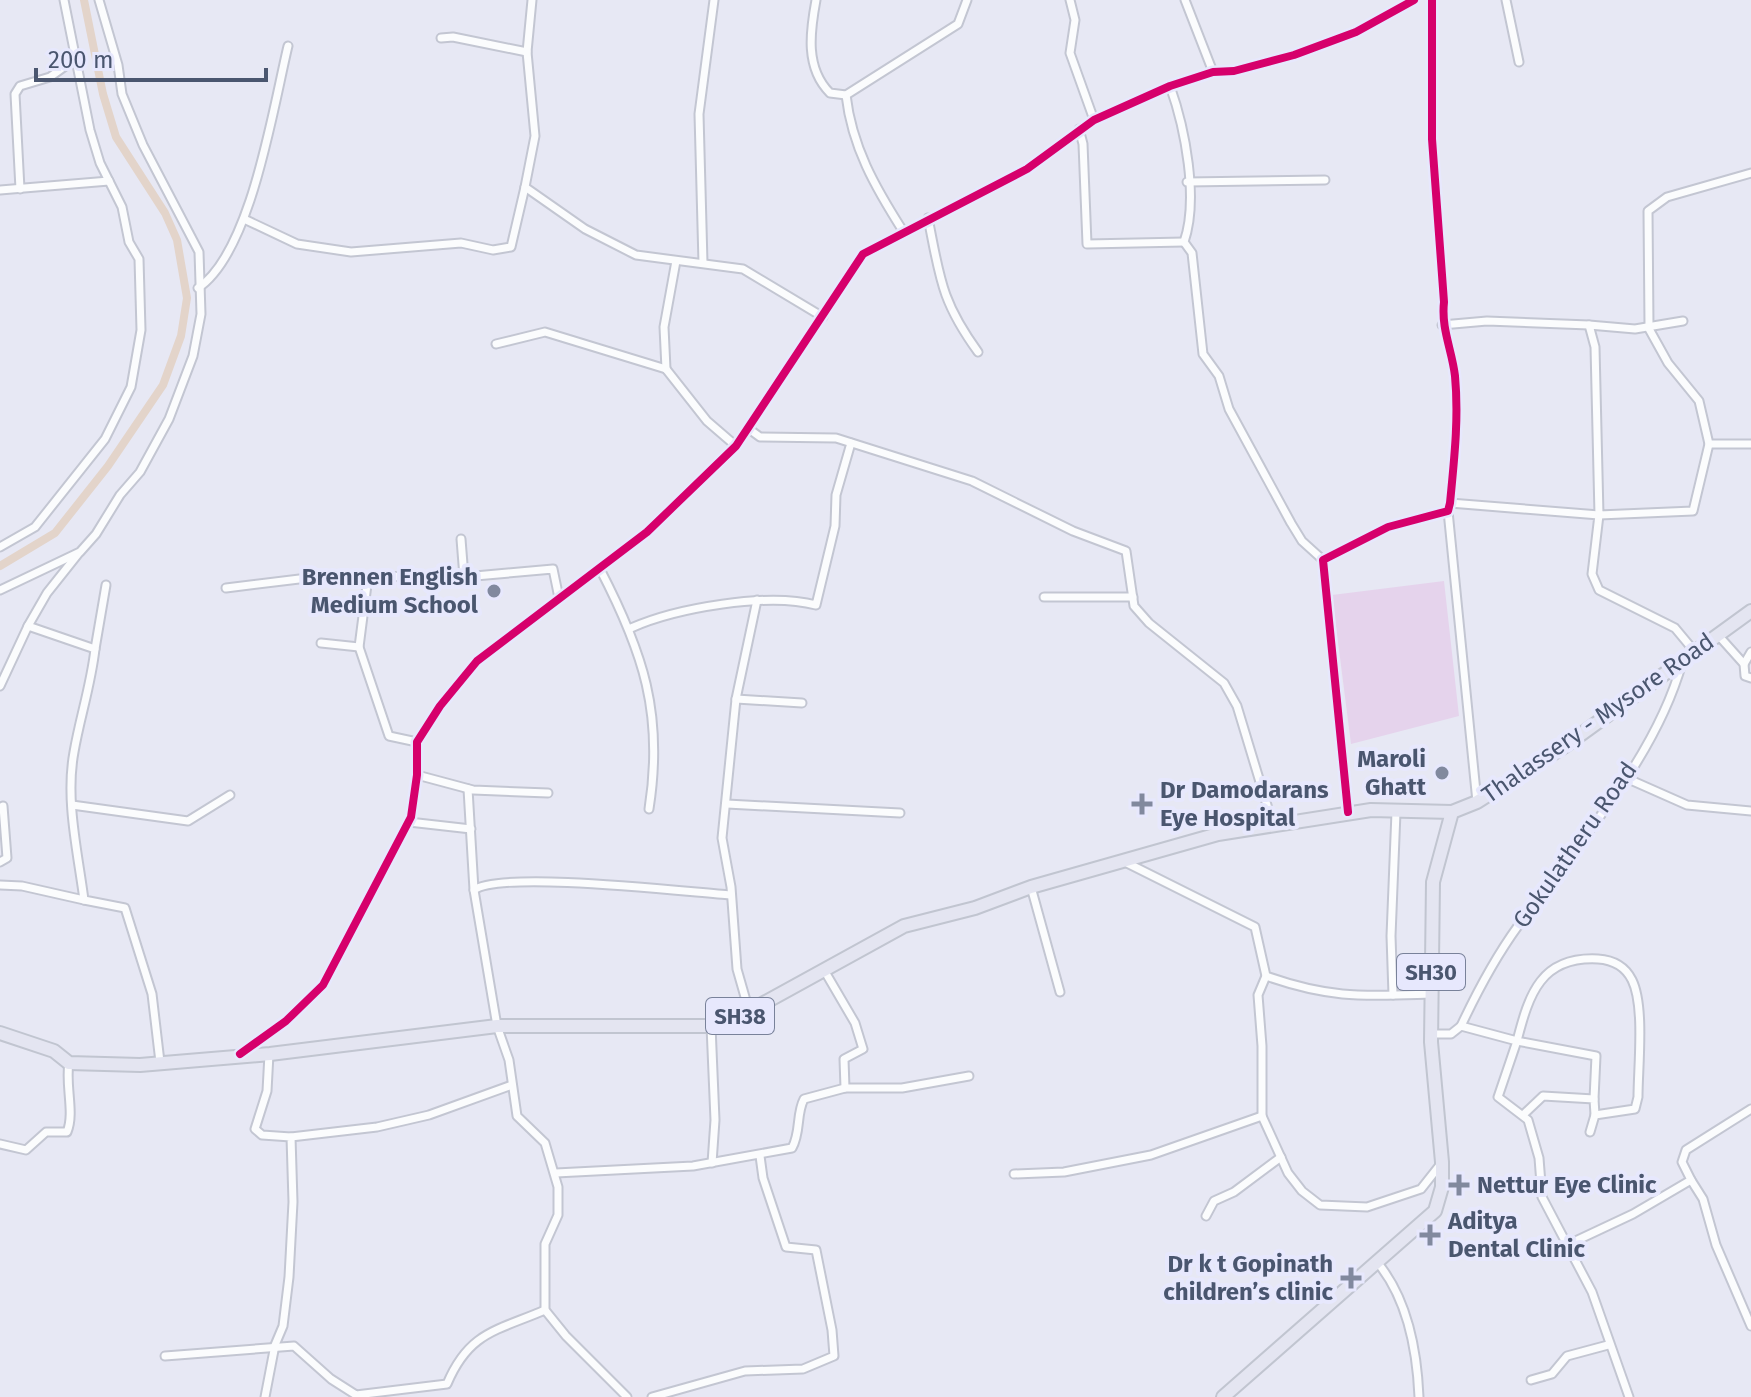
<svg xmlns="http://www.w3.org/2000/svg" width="1751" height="1397" font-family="'Fira Sans',sans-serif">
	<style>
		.pitch { fill: #e5d3ec }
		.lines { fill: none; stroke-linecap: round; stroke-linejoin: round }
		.canal { stroke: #e3d4ca; stroke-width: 8 }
		.street-casing { stroke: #c3c6d2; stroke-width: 11 }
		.primary-casing { stroke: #c1c5d0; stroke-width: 16 }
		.street { stroke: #fbfcfd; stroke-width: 7 }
		.primary { stroke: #e4e5f1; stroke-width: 12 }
		.cycleway-casing { stroke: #e7e8fd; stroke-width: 13 }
		.cycleway { stroke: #d6006c; stroke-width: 8 }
		.poi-dot { fill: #81899e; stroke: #e7e8fd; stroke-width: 3 }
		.labels { text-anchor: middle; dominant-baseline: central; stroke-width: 8; stroke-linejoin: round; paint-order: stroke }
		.shield { fill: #e7e8fd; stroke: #79829a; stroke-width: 2 }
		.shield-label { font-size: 22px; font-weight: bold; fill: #4a566f }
		.poi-label { font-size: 24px; font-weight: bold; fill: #4a566f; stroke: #e7e8fd; text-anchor: end }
		.street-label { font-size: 24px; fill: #4a566f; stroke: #e7e8fd }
	</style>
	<rect width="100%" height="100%" fill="#e7e8f4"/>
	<path class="pitch" d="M1444 581 1459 716 1351 744 1332 595Z"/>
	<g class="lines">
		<path class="canal" d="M0 566 55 533 108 466 163 385 181 336 187 298 177 240 165 213 116 137 103 94 84 0"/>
		<g class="street-casing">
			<g id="street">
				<path d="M532 0 527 52 535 136 525 187 585 229 636 255 743 269 823 317"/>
				<path d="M816 0C810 32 805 68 830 93L846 95C852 147 875 187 903 231"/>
				<path d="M1070 0 1075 20 1070 53 1094 120"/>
				<path d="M1185 0 1213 72"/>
				<path d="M1506 0 1519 62"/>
				<path d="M441 38 453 37 527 52"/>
				<path d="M1170 86C1185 128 1199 199 1184 242L1192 253 1203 354 1219 376 1229 409 1291 523 1302 541 1323 560"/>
				<path d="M846 95 958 24 967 0"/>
				<path d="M1079 129 1083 144 1087 244 1184 242"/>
				<path d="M1187 182 1325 180"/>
				<path d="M20 189 15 94 20 86 50 77 78 57"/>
				<path d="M0 190 109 181"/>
				<path d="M928 218C940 278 941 301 978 352"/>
				<path d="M244 219 297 244 351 252 461 243 493 250 511 247 525 187"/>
				<path d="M703 263 699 114 714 0"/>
				<path d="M198 288C251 253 273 108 288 46"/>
				<path d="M1683 321 1635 329 1589 325 1595 347 1599 515 1693 511 1709 444"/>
				<path d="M1442 325 1487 321 1589 325"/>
				<path d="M1649 325 1648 211 1667 197 1751 173"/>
				<path d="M1648 327 1668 363 1699 401 1709 444H1751"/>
				<path d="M496 344 545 332 666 369 707 421 736 446"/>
				<path d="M666 369 664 327 676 261"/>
				<path d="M749 429 760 437 836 438 972 481 1073 531 1126 551 1134 606 1149 623 1224 683 1237 706 1273 825"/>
				<path d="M1450 503 1599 515 1592 574 1599 590 1675 628 1695 652"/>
				<path d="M1448 511 1477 802"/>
				<path d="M461 539 464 577"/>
				<path d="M0 547 35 527 105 439 131 387 141 330 139 259 129 242 122 207 100 163 90 130 64 0"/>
				<path d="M78 554 47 593 28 626 95 649C91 685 80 717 74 752 65 800 78 853 84 900L125 908 152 994 160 1062"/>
				<path d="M600 569C643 652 664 714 649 809"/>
				<path d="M368 577 359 647 389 736 417 742"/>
				<path d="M226 588 324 576 464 577 553 569 559 598"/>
				<path d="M0 590 80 552 96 534 120 495 140 472 169 419 193 356 201 314 199 252 143 145 122 94 118 65 99 0"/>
				<path d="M1044 597H1133"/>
				<path d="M631 628C676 608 768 592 816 605L835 526 836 495 851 443"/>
				<path d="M1718 635 1744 664 1745 676 1751 678"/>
				<path d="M321 643 359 647"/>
				<path d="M95 649 106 585"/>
				<path d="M1744 664 1751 652"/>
				<path d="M0 686 28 626"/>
				<path d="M736 699 802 703"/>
				<path d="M417 775 473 790 548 793"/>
				<path d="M1626 778 1687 805 1751 811"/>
				<path d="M468 789 474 890"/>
				<path d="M727 804 900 813"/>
				<path d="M72 805 188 821 230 795"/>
				<path d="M1348 812 1323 560 1388 527 1448 511 1450 503C1454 461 1459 419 1455 376 1452 350 1441 329 1444 302L1432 139V0"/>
				<path d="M409 822 471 829"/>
				<path d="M0 862 7 858 3 806"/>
				<path d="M1127 863 1255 927 1266 976C1331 999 1364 996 1431 994"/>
				<path d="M0 885 22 886 84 900"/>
				<path d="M1031 887 1060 992"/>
				<path d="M1266 976 1258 995 1262 1046V1116L1288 1173 1302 1191 1320 1205 1367 1207 1421 1189 1440 1165"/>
				<path d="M1393 995 1391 936 1396 812"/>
				<path d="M749 1011 737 969 731 887 722 838 736 699 757 600"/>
				<path d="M711 1026 715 1120 712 1163"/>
				<path d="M1461 1026C1476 994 1497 955 1518 926 1576 844 1654 762 1682 663"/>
				<path d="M1431 1034H1451L1461 1026 1517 1041 1498 1097 1528 1120 1539 1158 1542 1197 1592 1292 1629 1397"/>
				<path d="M240 1054 286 1021 323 985 411 817 417 775V742L440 706 477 661 647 532 736 446 863 254 1027 169 1094 120 1170 86 1213 72 1234 71 1294 55 1356 32 1414 0"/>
				<path d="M845 1088H902L969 1076"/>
				<path d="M1524 1114 1543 1096 1594 1099 1595 1115"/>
				<path d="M1590 1132 1595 1115 1635 1109 1638 1097C1638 1067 1645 1006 1632 980 1625 966 1613 960 1598 959 1541 956 1529 994 1517 1041L1596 1056 1594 1099"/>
				<path d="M291 1137 377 1127 429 1115 512 1085"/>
				<path d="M0 1144 26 1150 46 1132H67C75 1113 65 1085 69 1063"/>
				<path d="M556 1173 693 1166 792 1148C801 1132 796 1114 804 1099L845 1088 844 1059 863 1049 855 1023 824 970"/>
				<path d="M1014 1174 1064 1172 1151 1155 1262 1116"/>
				<path d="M1691 1180 1703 1199 1716 1245 1751 1326"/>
				<path d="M1206 1216 1214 1201 1234 1192 1281 1157"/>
				<path d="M1567 1245 1633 1214 1691 1180 1682 1162 1686 1150 1751 1109"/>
				<path d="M1377 1262C1408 1299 1417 1350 1419 1397"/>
				<path d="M165 1356 294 1346 331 1379 356 1395 447 1384C469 1332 496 1331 545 1310"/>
				<path d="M1531 1380 1552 1374 1567 1356 1608 1345"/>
				<path d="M265 1397 275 1345 283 1326 289 1277 293 1202 291 1137 262 1135 255 1129 267 1091 269 1054"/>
				<path d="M627 1397 566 1336 545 1310V1244L558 1215V1187L545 1143 517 1116 509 1060 497 1026 474 890C501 870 687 892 730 895"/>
				<path d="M652 1397 745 1371 803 1369 834 1356 832 1330 816 1250 786 1247 763 1178 760 1156"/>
			</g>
		</g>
		<g class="primary-casing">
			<g id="primary">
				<path d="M0 1033 54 1051 69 1063 140 1065 270 1054 497 1026H711L733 1020 904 926 975 908 1031 887 1218 834 1371 810 1452 812"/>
				<path d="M1223 1397 1435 1211 1442 1187V1162L1431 1042 1433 882 1452 812 1477 802 1565 746 1751 611"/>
			</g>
		</g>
		<use href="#street" class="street"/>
		<use href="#primary" class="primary"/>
		<g class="cycleway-casing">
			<g id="cycleway">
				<path d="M1348 812 1323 560 1388 527 1448 511 1450 503C1454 461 1459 419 1455 376 1452 350 1441 329 1444 302L1432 139V0"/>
				<path d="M240 1054 286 1021 323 985 411 817 417 775V742L440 706 477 661 647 532 736 446 863 254 1027 169 1094 120 1170 86 1213 72 1234 71 1294 55 1356 32 1414 0"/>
			</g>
		</g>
		<use href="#cycleway" class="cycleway"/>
	</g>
	<g class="poi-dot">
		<circle cx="494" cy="591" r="8"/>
		<circle cx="1442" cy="773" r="8"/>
		<path d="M1138 792h8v8h8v8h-8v8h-8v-8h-8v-8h8z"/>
		<path d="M1455 1173h8v8h8v8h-8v8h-8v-8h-8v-8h8z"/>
		<path d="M1426 1223h8v8h8v8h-8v8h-8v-8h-8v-8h8z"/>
		<path d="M1347 1266h8v8h8v8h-8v8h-8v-8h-8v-8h8z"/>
	</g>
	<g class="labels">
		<g class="shield">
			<rect x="1397" y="954" width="68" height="36" rx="6"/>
			<rect x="706" y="998" width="68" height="36" rx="6"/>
		</g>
		<g class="shield-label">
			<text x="1431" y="972">SH30</text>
			<text x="740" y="1016">SH38</text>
		</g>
		<g class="poi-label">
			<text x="478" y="577">Brennen English<tspan x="478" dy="28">Medium School</tspan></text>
			<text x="1426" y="759">Maroli<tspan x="1426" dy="28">Ghatt</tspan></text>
			<text x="1160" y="790" text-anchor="start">Dr Damodarans<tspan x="1160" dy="28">Eye Hospital</tspan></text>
			<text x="1477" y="1185" text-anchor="start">Nettur Eye Clinic</text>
			<text x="1448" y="1221" text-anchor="start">Aditya<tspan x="1448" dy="28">Dental Clinic</tspan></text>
			<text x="1333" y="1264">Dr k t Gopinath<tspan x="1333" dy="28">children’s clinic</tspan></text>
		</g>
		<g class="street-label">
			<text transform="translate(1598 718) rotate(-35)">Thalassery - Mysore Road</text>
			<text transform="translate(1575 845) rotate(-55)">Gokulatheru Road</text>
		</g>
	</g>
	<path d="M36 68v12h230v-12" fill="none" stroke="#4a566f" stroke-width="4"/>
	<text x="48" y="68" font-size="24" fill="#4a566f" stroke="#e7e8fd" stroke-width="6" paint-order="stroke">200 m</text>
</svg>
